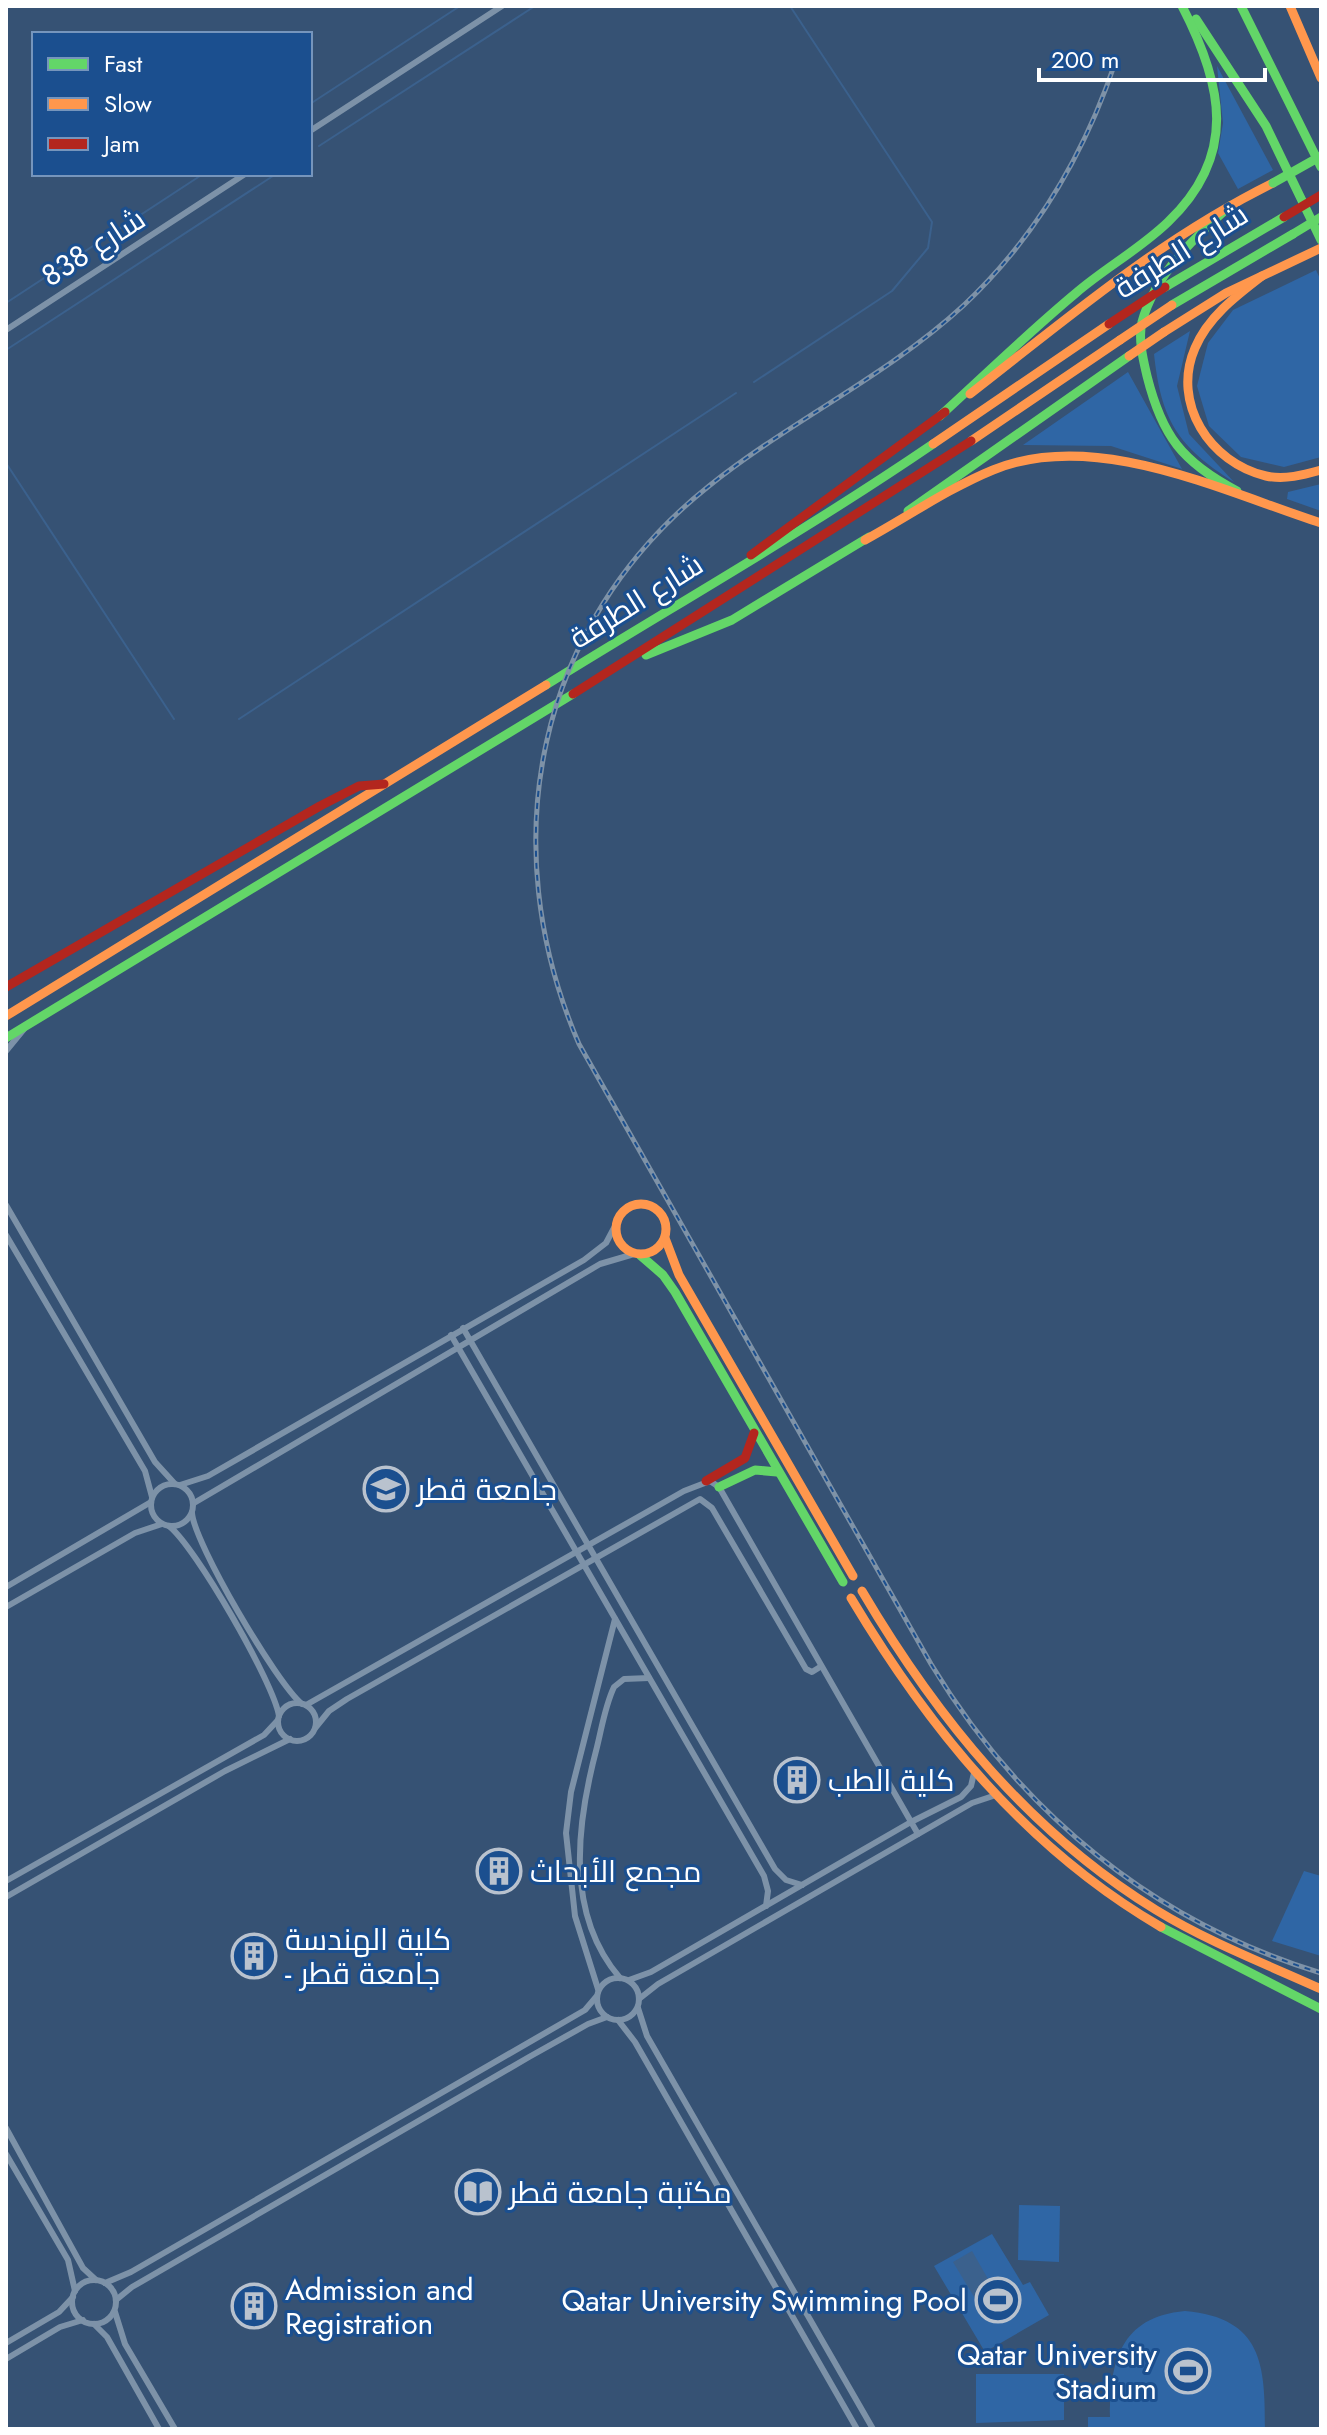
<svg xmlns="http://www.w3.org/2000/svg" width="1327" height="2435" font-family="Jost,Cairo,sans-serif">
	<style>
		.green { fill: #2f66a5 }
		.water { fill: #3b618d }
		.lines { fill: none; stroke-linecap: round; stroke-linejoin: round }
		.stream { stroke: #3b618d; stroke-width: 2 }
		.street { stroke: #7d92a8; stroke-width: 6 }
		.fast { stroke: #63d668; stroke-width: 9 }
		.slow { stroke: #ff974d; stroke-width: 9 }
		.jam { stroke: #b3261e; stroke-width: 9 }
		.rail-casing { stroke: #7e92a7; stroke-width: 5 }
		.rail { stroke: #1b4f8f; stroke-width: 2; stroke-dasharray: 6; stroke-linecap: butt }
		.fast-bridge { stroke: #63d668; stroke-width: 9 }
		.slow-bridge { stroke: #ff974d; stroke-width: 9 }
		.jam-bridge { stroke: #b3261e; stroke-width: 9 }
		.labels { text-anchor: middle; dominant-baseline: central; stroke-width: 6; stroke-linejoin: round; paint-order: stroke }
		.street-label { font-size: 30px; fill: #fff; stroke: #1b4f8f }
		.poi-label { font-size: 30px; fill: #fff; stroke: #1b4f8f; text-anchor: start }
	</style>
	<rect width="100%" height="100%" fill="#365274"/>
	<g class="green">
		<path d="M1217 66 1273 170 1238 189 1218 153 1223 123Z"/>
		<path d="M1316 270 1321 281V457L1284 467 1241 457 1209 426 1197 386 1208 343 1233 310Z"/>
		<path d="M1190 331 1177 386 1189 434 1234 482C1178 447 1161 420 1154 354Z"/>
		<path d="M1128 372 1182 469 1111 446 1023 445Z"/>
		<path d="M1321 484V511L1287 499 1288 492Z"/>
		<path d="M1304 1871 1321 1876V1956L1272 1941Z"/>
		<path d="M1019 2205 1060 2206 1059 2262 1018 2260Z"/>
		<path d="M992 2234 1023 2285 1030 2282 1049 2315 985 2352 934 2266Z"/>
		<path d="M1185 2311C1263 2318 1265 2365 1265 2429H1088V2417H1110C1110 2362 1120 2317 1185 2311Z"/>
		<path d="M976 2374H1064V2420L976 2423Z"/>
	</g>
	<path class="water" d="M972 2251 1000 2300 982 2310 953 2262Z"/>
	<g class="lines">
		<g class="stream">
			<path d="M310 104 460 6"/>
			<path d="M319 146 535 6"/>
			<path d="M6 303 203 174"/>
			<path d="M6 350 276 174"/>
			<path d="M754 382 892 291 928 248 932 222 790 6"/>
			<path d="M6 463 174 719"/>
			<path d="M239 719 736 393"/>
		</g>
		<g class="street">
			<path d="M310 131 502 6"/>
			<path d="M6 330 245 174"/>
			<path d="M6 1051 24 1029"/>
			<path d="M6 1205 155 1462 175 1484"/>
			<path d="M6 1235 145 1471 152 1497"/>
			<path d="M463 1328 775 1869 786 1880 802 1885"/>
			<path d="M451 1335 764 1876 768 1891 766 1906"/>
			<circle cx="172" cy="1505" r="21"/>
			<path d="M180 1485 208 1476 584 1260 606 1243 615 1226"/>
			<path d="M194 1503 600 1264 634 1254"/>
			<path d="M192 1513C194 1543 277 1684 302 1704"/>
			<path d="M169 1526C195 1546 274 1683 279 1716"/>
			<path d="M6 1587 151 1502"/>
			<path d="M6 1607 135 1533 162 1524"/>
			<circle cx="297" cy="1722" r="19"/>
			<path d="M306 1705 684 1491 710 1481 719 1487 918 1834"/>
			<path d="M316 1727 329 1711 347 1699 700 1499 712 1508 806 1669 812 1672 820 1667"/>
			<path d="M6 1881 264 1735 278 1720"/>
			<path d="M6 1897 225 1771 290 1739"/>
			<circle cx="618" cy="1999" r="21"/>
			<path d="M620 1978C564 1913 577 1822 597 1747 602 1727 605 1706 614 1687L624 1679 649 1678"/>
			<path d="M629 1980 651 1972 911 1822 961 1797 971 1786 974 1773"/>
			<path d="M598 1989 575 1916 566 1833 571 1792 615 1619"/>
			<path d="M639 1999 658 1984 972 1803 996 1795"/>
			<path d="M638 2008 647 2036 873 2429"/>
			<path d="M618 2020 635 2042 857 2429"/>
			<path d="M6 2128 83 2268 96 2280"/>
			<path d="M6 2154 68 2260 75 2291"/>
			<circle cx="94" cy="2302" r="22"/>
			<path d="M105 2283 131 2272 585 2010 596 1997"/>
			<path d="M116 2300 132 2287 529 2057 588 2024 607 2017"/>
			<path d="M115 2312 125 2344 175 2429"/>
			<path d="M94 2324 107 2337 159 2429"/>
			<path d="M6 2343 59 2312 73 2297"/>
			<path d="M6 2359 60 2327 83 2320"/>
		</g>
		<g class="fast">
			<path d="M1241 6 1321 167"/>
			<path d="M1196 19 1266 126 1321 240"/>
			<path d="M1230 206C1195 237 1155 274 1142 322 1138 339 1143 359 1147 376 1162 436 1182 462 1237 491"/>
			<path d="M1165 287 1284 217"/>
			<path d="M1172 305 1293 234"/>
			<path d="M940 416C985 375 1029 332 1076 293 1105 268 1140 249 1168 222 1238 155 1223 85 1182 6"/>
			<path d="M908 511 1129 356"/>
			<path d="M646 655 732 620 869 537"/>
			<path d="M546 685C675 605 807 530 933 444"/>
			<path d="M6 1038 573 694"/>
			<path d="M640 1255 663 1275 675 1292 843 1582"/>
			<path d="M719 1487 755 1470 777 1472"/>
			<path d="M1161 1927 1321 2009"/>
		</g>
		<g class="slow">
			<path d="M1290 6 1321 78"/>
			<path d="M1262 276C1236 296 1208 317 1195 348 1171 403 1210 463 1266 476 1285 480 1303 475 1321 470"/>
			<path d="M1164 332 1226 293 1321 248"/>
			<path d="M970 394C1069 317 1160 239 1273 183"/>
			<path d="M971 441 1120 340"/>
			<path d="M933 444 1109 324"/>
			<path d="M865 540C907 517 949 488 993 470 1095 428 1222 491 1321 523"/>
			<path d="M6 1016 546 685"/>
			<circle cx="641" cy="1229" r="25"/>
			<path d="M665 1238 679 1275 853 1576"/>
			<path d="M862 1591C937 1718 1029 1832 1156 1910 1208 1942 1266 1964 1321 1989"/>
			<path d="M851 1598C930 1730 1027 1849 1161 1927"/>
		</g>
		<g class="jam">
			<path d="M751 555 945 412"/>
			<path d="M573 694 971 441"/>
			<path d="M6 987 320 806 359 786 384 784"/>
			<path d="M706 1481 745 1458 754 1433"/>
		</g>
		<g class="rail-casing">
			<path id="rail" d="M1115 63C1084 155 1035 238 964 305 887 376 790 421 709 486 535 624 493 845 579 1044L931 1664C1021 1813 1154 1922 1321 1973"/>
		</g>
		<use href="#rail" class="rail"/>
		<g class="fast-bridge">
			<path d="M1273 183 1321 156"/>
			<path d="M1293 234 1321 217"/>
		</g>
		<g class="slow-bridge">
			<path d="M1120 340 1172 305"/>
			<path d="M1129 356 1164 332"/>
		</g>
		<g class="jam-bridge">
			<path d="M1284 217 1321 195"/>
			<path d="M1109 324 1165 287"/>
		</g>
	</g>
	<defs>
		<g id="university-ring" transform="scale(2.3)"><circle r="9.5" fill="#1b4f8f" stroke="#b9c2ce" stroke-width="1.5"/><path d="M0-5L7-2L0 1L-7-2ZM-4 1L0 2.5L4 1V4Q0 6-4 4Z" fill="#b9c2ce"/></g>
		<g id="building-ring" transform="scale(2.3)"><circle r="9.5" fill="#1b4f8f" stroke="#b9c2ce" stroke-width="1.5"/><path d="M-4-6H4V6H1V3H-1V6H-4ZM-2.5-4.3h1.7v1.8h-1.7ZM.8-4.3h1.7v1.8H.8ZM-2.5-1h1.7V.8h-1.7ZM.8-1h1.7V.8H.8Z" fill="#b9c2ce"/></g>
		<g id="library-ring" transform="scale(2.3)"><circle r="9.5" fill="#1b4f8f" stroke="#b9c2ce" stroke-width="1.5"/><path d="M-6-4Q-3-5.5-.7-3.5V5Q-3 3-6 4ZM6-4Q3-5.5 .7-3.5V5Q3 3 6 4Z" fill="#b9c2ce"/></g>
		<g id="stadium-ring" transform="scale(2.3)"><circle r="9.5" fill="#1b4f8f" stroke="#b9c2ce" stroke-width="1.5"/><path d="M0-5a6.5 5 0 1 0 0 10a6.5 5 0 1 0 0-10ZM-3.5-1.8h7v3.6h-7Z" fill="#b9c2ce"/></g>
	</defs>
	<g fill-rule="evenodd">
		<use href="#university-ring" x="386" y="1489"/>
		<use href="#building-ring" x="797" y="1780"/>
		<use href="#building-ring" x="499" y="1871"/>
		<use href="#building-ring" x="254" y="1956"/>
		<use href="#library-ring" x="478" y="2192"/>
		<use href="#stadium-ring" x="998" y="2300"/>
		<use href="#building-ring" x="254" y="2306"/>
		<use href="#stadium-ring" x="1188" y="2371"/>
	</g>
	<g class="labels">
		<g class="street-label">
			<text transform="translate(93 247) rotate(-33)">شارع 838</text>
			<text transform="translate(1181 251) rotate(-32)">شارع الطرفة</text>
			<text transform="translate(636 601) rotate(-32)">شارع الطرفة</text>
		</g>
		<g class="poi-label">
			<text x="417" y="1489">جامعة قطر</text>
			<text x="828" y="1780">كلية الطب</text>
			<text x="530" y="1871">مجمع الأبحاث</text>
			<text x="285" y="1939">كلية الهندسة<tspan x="285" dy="34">- جامعة قطر</tspan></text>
			<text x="509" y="2192">مكتبة جامعة قطر</text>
			<text x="285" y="2289">Admission and<tspan x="285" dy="34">Registration</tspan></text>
			<text x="967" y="2300" text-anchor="end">Qatar University Swimming Pool</text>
			<text x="1157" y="2354" text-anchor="end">Qatar University<tspan x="1157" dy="34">Stadium</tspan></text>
		</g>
	</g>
	<rect width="1327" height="2435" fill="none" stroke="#ffffff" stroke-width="16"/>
	<rect x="32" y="32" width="280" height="144" fill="#1b4f8f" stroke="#7695bc" stroke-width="2"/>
	<rect x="48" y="58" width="40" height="12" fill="#63d668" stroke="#7695bc" stroke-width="2"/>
	<text x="104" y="72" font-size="24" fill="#ffffff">Fast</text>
	<rect x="48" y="98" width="40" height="12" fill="#ff974d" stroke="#7695bc" stroke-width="2"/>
	<text x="104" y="112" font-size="24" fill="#ffffff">Slow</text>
	<rect x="48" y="138" width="40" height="12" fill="#b3261e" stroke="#7695bc" stroke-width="2"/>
	<text x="104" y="152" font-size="24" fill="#ffffff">Jam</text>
	<path d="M1039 68v12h226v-12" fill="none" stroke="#ffffff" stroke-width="4"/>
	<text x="1051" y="68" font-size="24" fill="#ffffff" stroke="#1b4f8f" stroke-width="6" paint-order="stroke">200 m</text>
</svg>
